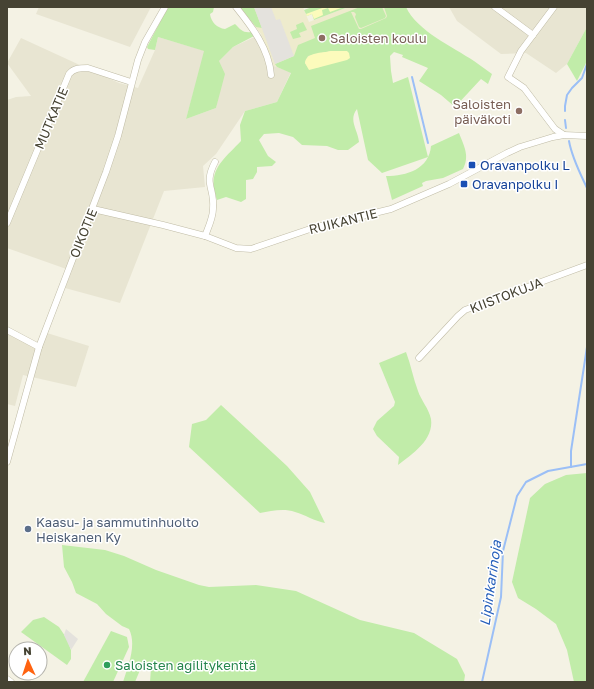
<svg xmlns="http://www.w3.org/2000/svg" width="594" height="689" font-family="'Golos Text',sans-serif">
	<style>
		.residential { fill: #e8e5d2 }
		.education { fill: #eeebcd }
		.green { fill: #c1eca9; fill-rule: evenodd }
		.sand { fill: #fcfbbc }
		.parking { fill: #e4e2dd }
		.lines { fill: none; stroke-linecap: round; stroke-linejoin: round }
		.stream { stroke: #9bbff6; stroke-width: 2 }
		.minor-casing { stroke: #c0bca6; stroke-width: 7 }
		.minor { stroke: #fff; stroke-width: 6 }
		.education-dot { fill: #8d6e63; stroke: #fff; stroke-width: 1.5 }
		.transit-dot { fill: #1a4fb4; stroke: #fff; stroke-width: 1.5 }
		.service-dot { fill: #5c6f8a; stroke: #fff; stroke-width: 1.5 }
		.leisure-dot { fill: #2e9e5b; stroke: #fff; stroke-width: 1.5 }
		.labels { text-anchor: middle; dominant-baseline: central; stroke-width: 3; stroke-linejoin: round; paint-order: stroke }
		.education-label { font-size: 13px; fill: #785e54; stroke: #fff; text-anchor: start }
		.street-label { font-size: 13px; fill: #464333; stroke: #fff }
		.transit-label { font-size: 13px; fill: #164399; stroke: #fff; text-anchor: start }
		.service-label { font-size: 13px; fill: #4e5e75; stroke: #fff; text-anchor: start }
		.leisure-label { font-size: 13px; fill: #27864d; stroke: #fff; text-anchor: start }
		.water-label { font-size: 14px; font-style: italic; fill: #245eba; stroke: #fff }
	</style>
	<rect width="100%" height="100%" fill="#f4f2e4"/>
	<g class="residential">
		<path d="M39 7H151L130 47 36 14Z"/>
		<path d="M449 7H587V27L567 64 556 73 526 53 501 54 457 21Z"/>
		<path d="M261 34 274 66 291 72 277 102 245 111 216 154 203 166 205 187 164 191 120 303 65 288 72 271 7 248V100L16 97 31 96 7 63 21 38 119 83 138 88 155 50 158 37 205 51 186 119 216 108 219 93V61L233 47Z"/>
		<path d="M7 332 41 348 47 333 89 346 76 387 23 375 15 406 7 404Z"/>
	</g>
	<path class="education" d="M240 7H303L309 22 348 7H398L349 64 291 72 274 66 261 34Z"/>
	<g class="green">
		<path d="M168 7H214L213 12 210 14C211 22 217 28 225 29L235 24C241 30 243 33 251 32L254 36 233 47 219 61 225 74 216 108 186 119 204 51 158 37 155 50 148 49 147 47Z"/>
		<path d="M240 7H254L262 28 256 27Z"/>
		<path d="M312 7H348L314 20 312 14 307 16 304 10Z"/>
		<path d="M360 7H382L386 16 385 18 361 28 359 27 355 17 356 14 354 12H351L359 29H361L386 18 387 16 384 7H406C417 31 453 47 474 61 480 65 486 70 492 74L488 84 481 79 455 107 441 95 419 81 428 68 402 57 403 55 394 52 390 56 391 71 393 83 408 77 428 157 382 173 368 160 357 109C348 120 358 130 359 142L348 150H338L327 146 302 145 293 137 279 133 264 134 259 140 268 156 276 162 272 166 257 167V172L253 179 246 180V199L241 202 226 197 217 200C206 171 223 160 241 141L240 125 245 111 277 102 291 73 277 67 275 64 294 56 298 45 315 38 311 26ZM331 51H347L320 67 309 69 305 63 308 56Z"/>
		<path d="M303 22 307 30 299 33 301 37 293 39 290 32 297 29 296 25Z"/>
		<path d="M587 27V61L577 81 567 64Z"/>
		<path d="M459 133C464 146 470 156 463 169L443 178 426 181 422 183 423 186 392 200 386 176C407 176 429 169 431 146Z"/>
		<path d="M406 352C411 365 413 378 418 391 421 400 429 409 431 419 434 440 412 454 398 465L399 457 377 436 373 429 377 421 394 406 395 402 379 363Z"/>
		<path d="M221 405 287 466 310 492 325 523C314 521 306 515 295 512 284 508 271 511 260 513L189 447 192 424 206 420Z"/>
		<path d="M587 473V682H574L567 650 556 624 536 609 518 598 512 582 530 498 545 484 566 475Z"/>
		<path d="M62 545 105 550 124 556 156 570 199 585 209 587 256 585 296 591 360 620 414 633 457 659 465 675 464 682H150L151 668 145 665 140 670 135 682H123C128 666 137 645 129 629L122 626 106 614 97 604 76 593 72 582 64 567Z"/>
		<path d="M44 617 59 627 67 639 71 650V659L67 665 21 632 33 620Z"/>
		<path d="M111 631 127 637 129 647 113 682H83Z"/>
	</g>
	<g class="sand">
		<path d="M325 7H340L341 8 330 12 328 8 322 10 323 15 314 19 312 14 307 16 306 14Z"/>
		<path d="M331 51H347L349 53 350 58 347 60 309 70 305 63C306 52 322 53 331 51Z"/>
	</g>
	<g class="parking">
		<path d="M254 7H271L276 20 280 19 294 56 275 64Z"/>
		<path d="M66 629 78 639 71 650 64 635Z"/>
	</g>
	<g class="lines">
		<g class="stream">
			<path d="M412 77 428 143"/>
			<path d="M565 111V106L567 95 572 88 582 78 587 64"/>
			<path d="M565 120 566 128"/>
			<path d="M569 141C572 158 580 173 587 188"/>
			<path d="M587 206V225"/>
			<path d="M571 467V451L587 347"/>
			<path d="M482 682 501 597 503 551 517 496 526 482 548 471 587 464"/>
		</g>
		<g class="minor-casing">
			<g id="minor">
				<path d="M236 7C252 27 269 49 271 75"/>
				<path d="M495 7 533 35"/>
				<path d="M554 7 521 51 508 77 524 88 555 129 564 135"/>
				<path d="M93 209 163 225 205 236 236 248 251 249 313 228 391 209 449 184 507 153 520 147 553 137 564 135 587 136"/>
				<path d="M7 223 69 74C74 68 80 68 88 68L131 82"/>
				<path d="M205 236C208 228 213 218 213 209 215 187 203 185 215 162"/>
				<path d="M7 330 39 347"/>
				<path d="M419 358 458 316 465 310 587 265"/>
				<path d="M7 462 39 347 106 172 118 136 138 60 145 42 165 7"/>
				<path d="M7 679 11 682"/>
			</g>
		</g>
		<use href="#minor" class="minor"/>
	</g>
	<g class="education-dot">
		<circle cx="322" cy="38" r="4"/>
		<circle cx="519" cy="111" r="4"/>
	</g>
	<g class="transit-dot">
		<rect x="468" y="161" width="8" height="8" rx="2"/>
		<rect x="460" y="180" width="8" height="8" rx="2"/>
	</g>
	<circle class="service-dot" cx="28" cy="529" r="4"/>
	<circle class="leisure-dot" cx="107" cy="665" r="4"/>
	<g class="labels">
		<g class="education-label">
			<text x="330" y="38">Saloisten koulu</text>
			<text x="511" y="104" text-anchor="end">Saloisten<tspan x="511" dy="15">päiväkoti</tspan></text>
		</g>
		<g class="street-label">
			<text transform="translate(51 118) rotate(-67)">MUTKATIE</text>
			<text transform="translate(343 221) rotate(-14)">RUIKANTIE</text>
			<text transform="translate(83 233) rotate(-68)">OIKOTIE</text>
			<text transform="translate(506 295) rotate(-21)">KIISTOKUJA</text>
		</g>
		<g class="transit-label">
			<text x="480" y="165">Oravanpolku L</text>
			<text x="472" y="184">Oravanpolku I</text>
		</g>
		<g class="service-label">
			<text x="36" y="522">Kaasu- ja sammutinhuolto<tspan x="36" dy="15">Heiskanen Ky</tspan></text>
		</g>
		<g class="leisure-label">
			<text x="115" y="665">Saloisten agilitykenttä</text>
		</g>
		<g class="water-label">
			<text transform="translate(490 583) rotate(-82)">Lipinkarinoja</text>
		</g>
	</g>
	<rect width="594" height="689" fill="none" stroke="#464333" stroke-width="16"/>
	<g transform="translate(28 661) rotate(357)"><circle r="19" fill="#ffffff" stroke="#b5b4ad"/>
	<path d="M0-3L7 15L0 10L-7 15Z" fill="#ff6310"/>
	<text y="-6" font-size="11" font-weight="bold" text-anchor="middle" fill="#464333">N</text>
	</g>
</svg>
